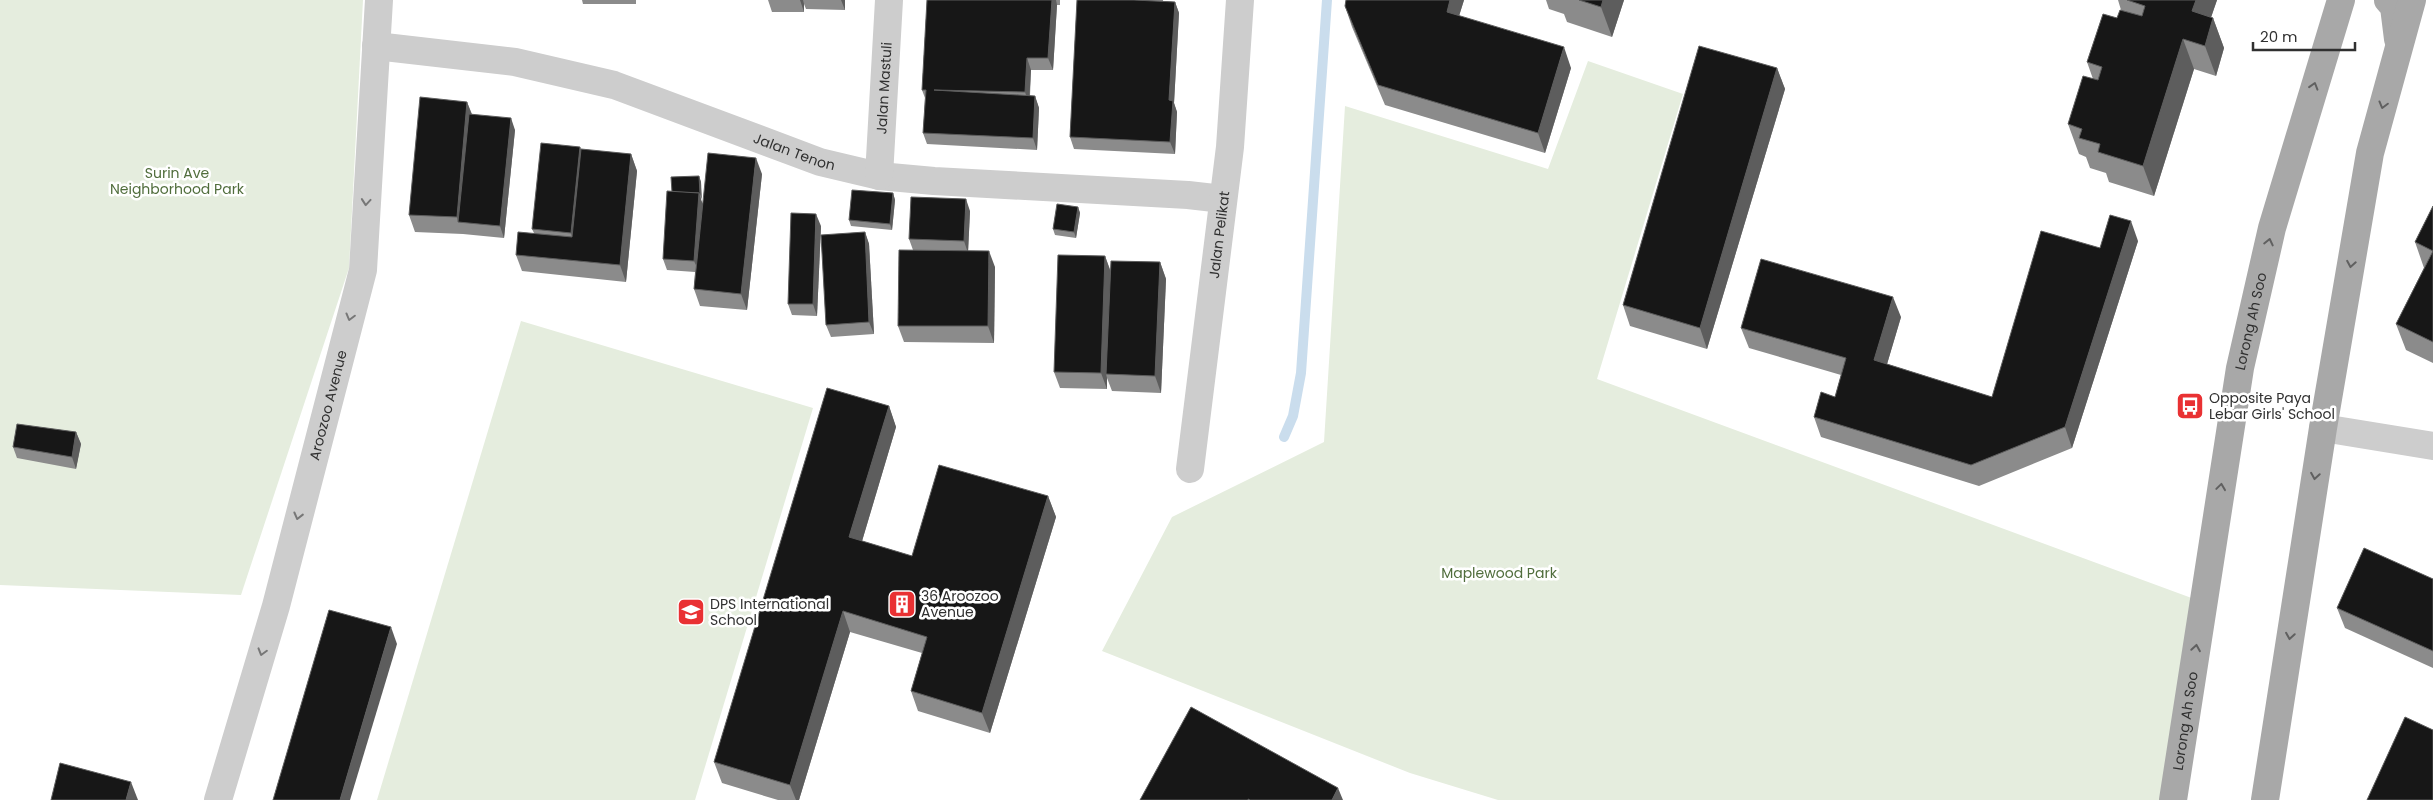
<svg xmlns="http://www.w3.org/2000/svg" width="2433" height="800" font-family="Poppins,sans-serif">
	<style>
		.green { fill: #e5edde }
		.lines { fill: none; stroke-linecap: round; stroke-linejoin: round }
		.stream { stroke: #cadded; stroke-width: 10 }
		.minor { stroke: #cdcdcd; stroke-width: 28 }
		.major { stroke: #a8a8a8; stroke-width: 28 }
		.wall { fill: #8b8b8b }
		.shaded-wall { fill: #5d5d5d }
		.building { fill: #171717; stroke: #5d5d5d }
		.oneway { stroke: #606060 }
		.oneway2 { stroke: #777 }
		.labels { text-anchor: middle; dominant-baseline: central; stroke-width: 5; stroke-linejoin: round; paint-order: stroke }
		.street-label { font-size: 14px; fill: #303030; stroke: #fff }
		.park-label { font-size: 14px; fill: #506d3c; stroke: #fff }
		.poi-label { font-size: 14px; fill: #303030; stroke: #fff; text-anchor: start }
	</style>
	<rect width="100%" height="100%" fill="#fff"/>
	<g class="green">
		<path d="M0 0H363L349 268 241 595 0 585Z"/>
		<path d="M1588 61 1683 94 1597 379 2197 600 2165 800H1498L1410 773 1102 651 1172 517 1324 442 1345 106 1548 169Z"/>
		<path d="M521 321 813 408 695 800H377Z"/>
	</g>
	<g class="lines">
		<path class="stream" d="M1284 437 1293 416 1301 373 1327 0"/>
		<g class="minor">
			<path id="s1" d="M376 46 515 62 614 85 820 162 879 176 934 181 1188 195 1223 199"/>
			<path id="s2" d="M879 176 889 0"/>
			<path d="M2323 428 2433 446"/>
			<path id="s3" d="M1190 469 1230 147 1240 0"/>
			<path id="s4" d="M218 800 276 606 363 270 379 0"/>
		</g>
		<g class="major">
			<path d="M2388 0 2394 7 2398 39"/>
			<path id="s5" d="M2173 800 2240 368 2272 228 2341 0"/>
			<path d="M2265 800 2323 428 2370 153 2412 0"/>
		</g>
	</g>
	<g class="wall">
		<path d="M582 0H636V4H583Z"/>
		<path d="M768 0H845V10L806 9 804 4V12H772Z"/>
		<path d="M927 0H1060V5H1057L1053 70H1031L1030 96H1035L1039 108 1037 150 927 144 923 133 925 98 922 90Z"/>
		<path d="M1077 0H1163V1L1175 2 1179 13 1174 103 1177 112 1175 154 1074 149 1070 137Z"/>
		<path d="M1346 0H1464L1459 16 1571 68 1545 153 1385 105 1352 27 1345 6Z"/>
		<path d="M1546 0H1624L1612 37 1567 22 1564 14 1549 9Z"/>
		<path d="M2118 0H2217L2211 17 2213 18 2224 48 2216 76 2194 69 2154 196 2109 182 2106 173 2090 168 2086 157 2079 154 2068 124 2093 79 2087 62 2117 18 2121 10Z"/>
		<path d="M1777 68 1785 89 1707 349 1630 326 1623 305Z"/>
		<path d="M467 102 472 114 515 130 504 238 463 234 415 232 409 215Z"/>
		<path d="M580 147 581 150 631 154 637 171 626 282 522 271 516 255 534 233 532 229Z"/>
		<path d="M762 174 747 310 700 306 694 289 695 272 667 270 663 259 672 192 699 176 701 182V201L703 204Z"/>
		<path d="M893 193 895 200 892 230 851 226 849 220Z"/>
		<path d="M2433 206V363L2406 350 2396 324 2424 268 2415 242Z"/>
		<path d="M1078 207 1080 213 1076 238 1055 235 1053 229Z"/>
		<path d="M970 211 968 251 995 267 994 343 904 342 898 326 913 250 909 239Z"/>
		<path d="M821 226 817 316 792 315 788 304Z"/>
		<path d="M865 232 869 244 874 334 831 337 826 325Z"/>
		<path d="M2138 241 2072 448 1979 486 1821 437 1814 417 1835 397 1841 375 1749 348 1741 328 1901 317 1887 364 1992 397 2100 248Z"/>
		<path d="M1105 256 1111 272 1160 262 1166 279 1161 393 1112 391 1107 378V389L1060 388 1054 372Z"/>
		<path d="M889 406 896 427 862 541 912 556 1048 496 1056 517 990 733 918 711 911 691 922 653 850 632 799 800H778L722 783 714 762Z"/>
		<path d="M76 432 81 444 76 469 17 458 13 447Z"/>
		<path d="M2433 579V668L2345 628 2337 608Z"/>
	</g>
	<g class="shaded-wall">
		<path d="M800 0H803L804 4V12Z"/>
		<path d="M841 0H845V10Z"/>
		<path d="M1052 0H1056L1057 5 1053 70 1048 58Z"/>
		<path d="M1450 0H1464L1454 32 1447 12Z"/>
		<path d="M1603 0H1624L1612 37 1601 7Z"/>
		<path d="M2196 0H2217L2203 41 2192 11Z"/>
		<path d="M1175 2 1179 13 1174 103 1177 112 1175 154 1170 142 1169 100Z"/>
		<path d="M2213 18 2224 48 2216 76 2205 46Z"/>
		<path d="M2183 39 2194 69 2154 196 2143 166Z"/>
		<path d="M1564 47 1571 68 1545 153 1538 133Z"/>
		<path d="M1027 58 1031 70 1029 104 1025 92Z"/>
		<path d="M1777 68 1785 89 1707 349 1700 328Z"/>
		<path d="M1035 96 1039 108 1037 150 1033 138Z"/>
		<path d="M467 102 473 118 458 222 457 217Z"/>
		<path d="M511 118 515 130 504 238 500 226Z"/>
		<path d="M580 147 584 159 575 245 571 233Z"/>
		<path d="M631 154 637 171 626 282 620 265Z"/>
		<path d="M756 158 762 174 747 310 741 294Z"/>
		<path d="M699 176 701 182 702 200 700 194Z"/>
		<path d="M699 193 703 205 699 272 694 261Z"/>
		<path d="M893 193 895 200 892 230 890 224Z"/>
		<path d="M966 199 970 211 968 253 964 241Z"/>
		<path d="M1078 207 1080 213 1076 238 1074 232Z"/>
		<path d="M816 214 821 226 817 316 813 304Z"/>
		<path d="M2131 221 2138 241 2072 448 2065 427Z"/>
		<path d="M865 232 869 244 874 334 869 322Z"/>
		<path d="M989 251 995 267 994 343 988 326Z"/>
		<path d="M1105 256 1111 273 1106 374 1107 378V389L1101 373Z"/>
		<path d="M1160 262 1166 279 1161 393 1155 376Z"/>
		<path d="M1893 297 1901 317 1882 381 1874 360Z"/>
		<path d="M889 406 896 427 857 558 849 537Z"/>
		<path d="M76 432 81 444 76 469 72 457Z"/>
		<path d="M1048 496 1056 517 990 733 982 713Z"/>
		<path d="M843 611 850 632 799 800H796L790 785Z"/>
		<path d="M391 627 397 644 350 800H340Z"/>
		<path d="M131 782 138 800H126Z"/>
		<path d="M1338 788 1343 800H1332Z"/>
	</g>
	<g class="building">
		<path d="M927 0H1052L1048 58H1027L1025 92 934 90 1035 96 1033 138 923 133 926 90H922Z"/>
		<path d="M1077 0H1134L1175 2 1169 100 1173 101 1170 142 1070 137Z"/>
		<path d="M1346 0H1450L1447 12 1564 47 1538 133 1378 85 1345 6Z"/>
		<path d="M1579 0H1603L1601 7Z"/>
		<path d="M2127 0H2196L2192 11 2213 18 2205 46 2183 39 2143 166 2098 152 2100 144 2079 138 2082 129 2068 124 2083 76 2098 80 2102 67 2087 62 2103 14 2117 18 2120 10 2142 16 2145 6Z"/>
		<path d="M1699 46 1777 68 1700 328 1623 305Z"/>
		<path d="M420 97 467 102 457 217 409 215Z"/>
		<path d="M469 114 511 118 500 226 458 222Z"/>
		<path d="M541 143 580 147 571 233 532 229Z"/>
		<path d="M581 149 631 154 620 265 516 255 518 232 572 237Z"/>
		<path d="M708 153 756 158 741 294 694 289Z"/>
		<path d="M699 176 700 194H699V193L672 192 671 177Z"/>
		<path d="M852 190 893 193 890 224 849 220Z"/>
		<path d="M667 191 699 193 694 261 663 259Z"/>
		<path d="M911 197 966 199 964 241 909 239Z"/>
		<path d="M1057 204 1078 207 1074 232 1053 229Z"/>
		<path d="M2433 206V342L2396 324 2433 251 2415 242Z"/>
		<path d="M791 213 816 214 813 304H788Z"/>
		<path d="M2110 215 2131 221 2065 427 1971 465 1814 417 1821 392 1835 397 1846 358 1741 328 1761 259 1893 297 1874 360 1992 397 2041 231 2100 248Z"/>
		<path d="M865 232 869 322 826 325 821 235Z"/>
		<path d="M899 250 989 251 988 326H898Z"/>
		<path d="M1058 255 1105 256 1101 373 1054 372Z"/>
		<path d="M1111 261 1160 262 1155 376 1106 374Z"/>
		<path d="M827 388 889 406 849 537 912 556 939 465 1048 496 982 713 911 691 927 637 843 611 790 785 714 762Z"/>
		<path d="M17 424 76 432 72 457 13 447Z"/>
		<path d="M2364 548 2433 579V651L2337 608Z"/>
		<path d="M329 610 391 627 340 800H273Z"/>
		<path d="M1191 707 1338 788 1332 800H1250L1248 799V800H1140Z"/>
		<path d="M2405 717 2433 730V800H2367Z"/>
		<path d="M60 763 131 782 126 800H51Z"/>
	</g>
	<defs><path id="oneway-chevron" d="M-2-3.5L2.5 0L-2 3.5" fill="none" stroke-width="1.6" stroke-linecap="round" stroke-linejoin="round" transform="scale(1.25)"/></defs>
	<g class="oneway">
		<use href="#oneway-chevron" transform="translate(2314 86) rotate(-73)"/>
		<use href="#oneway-chevron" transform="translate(2383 105) rotate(105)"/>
		<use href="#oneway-chevron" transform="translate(2269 242) rotate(-77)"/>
		<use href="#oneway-chevron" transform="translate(2351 264) rotate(100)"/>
		<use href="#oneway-chevron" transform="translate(2315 476) rotate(99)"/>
		<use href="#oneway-chevron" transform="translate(2221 487) rotate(-82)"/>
		<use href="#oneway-chevron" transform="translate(2290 636) rotate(99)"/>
		<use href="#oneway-chevron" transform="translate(2196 648) rotate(-81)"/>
	</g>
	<g class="oneway2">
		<use href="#oneway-chevron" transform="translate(366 202) rotate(95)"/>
		<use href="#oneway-chevron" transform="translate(350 317) rotate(105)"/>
		<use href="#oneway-chevron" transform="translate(298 516) rotate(104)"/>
		<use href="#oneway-chevron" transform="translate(262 652) rotate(106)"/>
	</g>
	<defs>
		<g id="bus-square" transform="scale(1.4375)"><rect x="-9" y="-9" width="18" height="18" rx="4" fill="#e93133" stroke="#fff"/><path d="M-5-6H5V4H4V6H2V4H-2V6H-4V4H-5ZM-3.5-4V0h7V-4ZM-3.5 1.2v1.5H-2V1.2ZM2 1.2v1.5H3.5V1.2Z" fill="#fff"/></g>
		<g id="building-square" transform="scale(1.4375)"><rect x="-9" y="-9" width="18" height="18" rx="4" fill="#e93133" stroke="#fff"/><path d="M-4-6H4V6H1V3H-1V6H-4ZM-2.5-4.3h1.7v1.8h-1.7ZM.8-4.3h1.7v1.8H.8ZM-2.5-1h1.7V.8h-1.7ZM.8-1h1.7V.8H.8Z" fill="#fff"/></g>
		<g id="school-square" transform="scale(1.4375)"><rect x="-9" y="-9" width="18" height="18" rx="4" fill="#e93133" stroke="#fff"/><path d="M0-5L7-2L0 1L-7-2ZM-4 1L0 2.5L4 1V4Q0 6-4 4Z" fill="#fff"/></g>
	</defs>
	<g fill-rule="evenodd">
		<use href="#bus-square" x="2190" y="406"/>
		<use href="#building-square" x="902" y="604"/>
		<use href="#school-square" x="691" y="612"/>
	</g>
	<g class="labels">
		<g class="street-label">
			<text stroke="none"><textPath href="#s2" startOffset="88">Jalan Mastuli</textPath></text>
			<text stroke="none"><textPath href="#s1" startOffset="434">Jalan Tenon</textPath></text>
			<text stroke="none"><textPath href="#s3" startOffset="236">Jalan Pelikat</textPath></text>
			<text stroke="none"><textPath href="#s5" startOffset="485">Lorong Ah Soo</textPath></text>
			<text stroke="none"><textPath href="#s4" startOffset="410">Aroozoo Avenue</textPath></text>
			<text stroke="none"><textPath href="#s5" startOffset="80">Lorong Ah Soo</textPath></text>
		</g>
		<g class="park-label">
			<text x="177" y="173">Surin Ave<tspan x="177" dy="16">Neighborhood Park</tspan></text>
			<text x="1499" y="573">Maplewood Park</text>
		</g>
		<g class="poi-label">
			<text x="2209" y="398">Opposite Paya<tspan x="2209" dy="16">Lebar Girls' School</tspan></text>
			<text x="921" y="596">36 Aroozoo<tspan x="921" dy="16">Avenue</tspan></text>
			<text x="710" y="604">DPS International<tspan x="710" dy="16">School</tspan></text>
		</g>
	</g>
	<path d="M2253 42v8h102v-8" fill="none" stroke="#303030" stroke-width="2.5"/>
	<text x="2260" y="42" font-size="15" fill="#303030" stroke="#ffffff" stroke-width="4" paint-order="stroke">20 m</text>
</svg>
